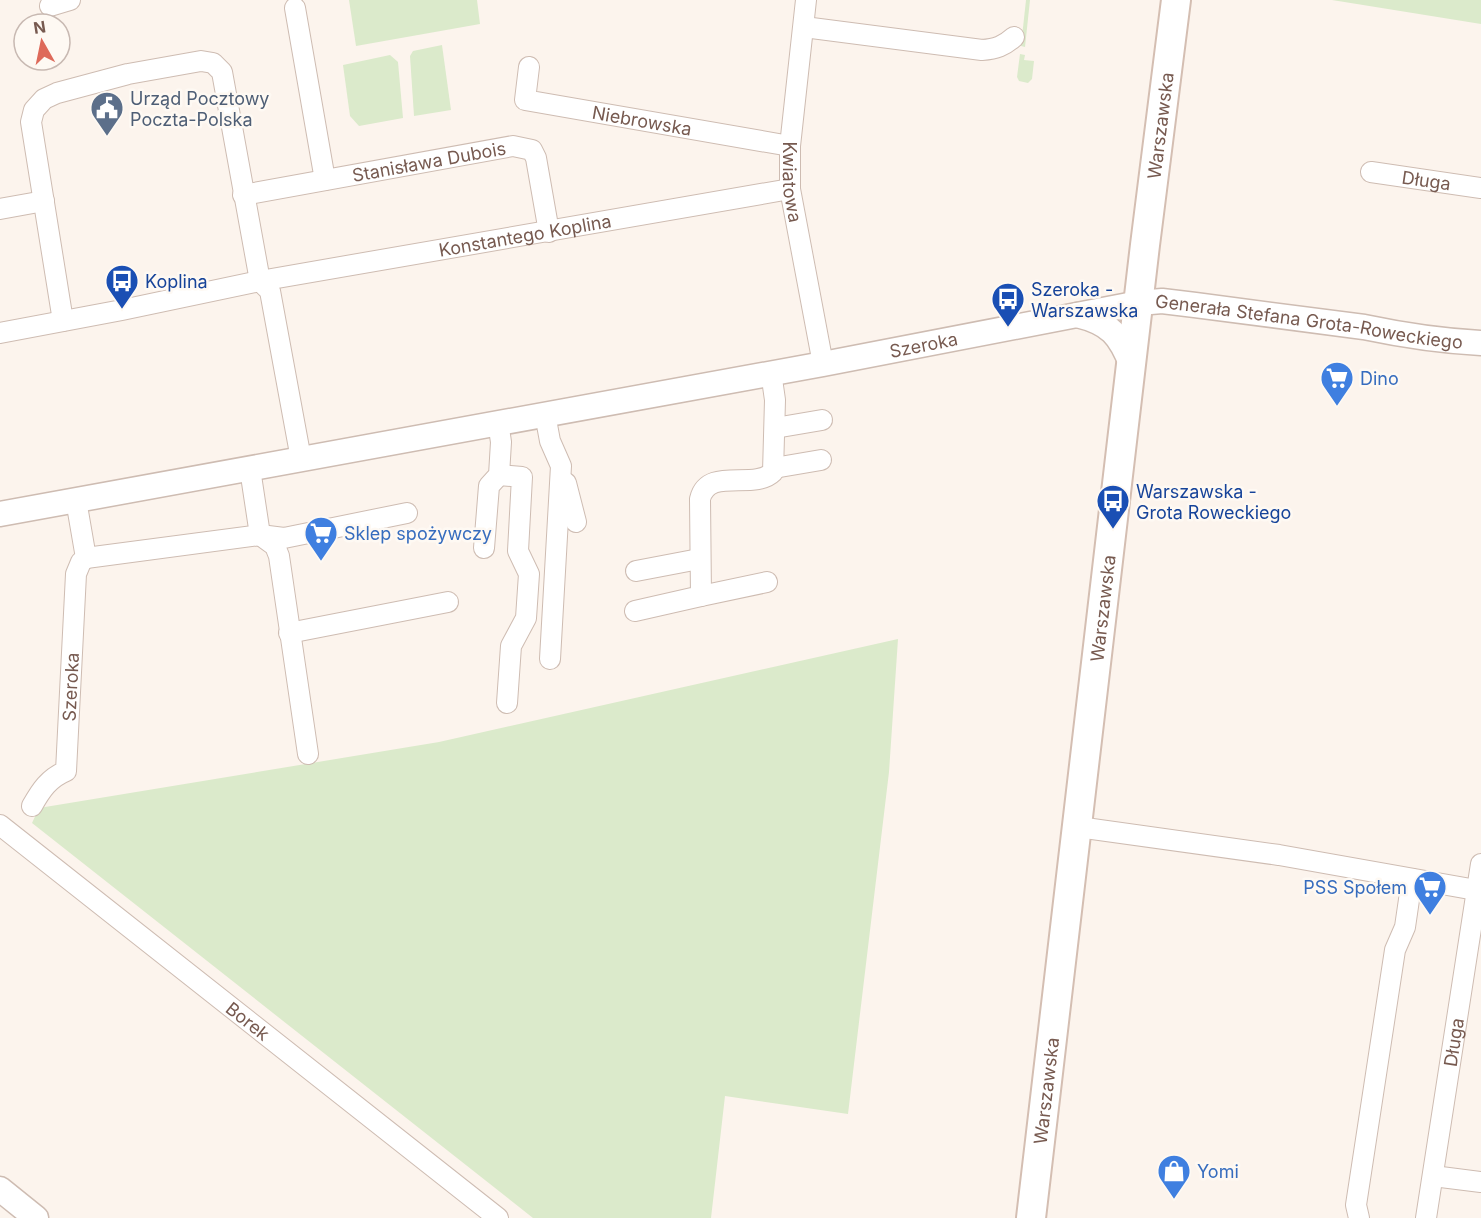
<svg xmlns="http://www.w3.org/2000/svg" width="1481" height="1218" font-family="Inter,sans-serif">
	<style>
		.green { fill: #dbeacb }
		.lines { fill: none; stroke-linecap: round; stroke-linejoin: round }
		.minor-casing { stroke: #cebcb2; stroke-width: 22 }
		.tertiary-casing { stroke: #cebcb2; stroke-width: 27 }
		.secondary-casing { stroke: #d4beb2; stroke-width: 32 }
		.minor { stroke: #fff; stroke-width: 20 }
		.tertiary { stroke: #fff; stroke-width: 24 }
		.secondary { stroke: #fff; stroke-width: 28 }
		.labels { text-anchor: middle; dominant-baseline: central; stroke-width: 5; stroke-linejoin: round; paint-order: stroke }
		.service-label { font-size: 18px; fill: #4e5e75; stroke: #fef9f3; text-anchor: start }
		.street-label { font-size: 18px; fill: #775a50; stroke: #fef9f3 }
		.transit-label { font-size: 18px; fill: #164399; stroke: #fef9f3; text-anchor: start }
		.shop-label { font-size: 18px; fill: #366cbe; stroke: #fef9f3; text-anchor: start }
	</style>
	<rect width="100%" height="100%" fill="#fcf4ed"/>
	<g class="green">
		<path d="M349 0H477L480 24 356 46Z"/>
		<path d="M1026 0H1030L1025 47 1021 46Z"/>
		<path d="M1332 0H1481V24Z"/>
		<path d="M442 45 451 110 414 116 410 56 413 51Z"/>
		<path d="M1020 54 1025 55 1024 60 1034 61 1032 79 1028 83 1019 81 1017 77Z"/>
		<path d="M390 55 398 62 403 118 359 126 350 116 343 65Z"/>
		<path d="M898 639 889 772 848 1114 725 1096 711 1218H533L32 823 39 808 439 742Z"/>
	</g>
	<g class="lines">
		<g class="minor-casing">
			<g id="minor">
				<path id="s1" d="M806 0 790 146V189L823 364"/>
				<path d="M50 6 70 0"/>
				<path d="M295 8 325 180"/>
				<path d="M804 27 982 50C996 49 1004 46 1014 37"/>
				<path id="s2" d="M529 67 525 100 790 146"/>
				<path id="s3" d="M1371 172 1481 188"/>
				<path id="s4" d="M243 195 513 146 532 150 536 158 549 232"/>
				<path d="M0 209 44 201"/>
				<path d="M260 281 270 291 301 459"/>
				<path d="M63 321 31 122 34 110 44 99 57 93 128 74 201 61 213 63 222 72 260 281"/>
				<path id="s5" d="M0 333 122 310 260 281 790 189"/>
				<path d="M545 414 550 441 561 466 550 659"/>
				<path d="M775 428 822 420"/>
				<path d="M774 468 821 460"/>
				<path d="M250 469 260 535 275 546 279 556 308 754"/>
				<path d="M499 475 522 477 518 551 529 574 526 618 511 646 507 703"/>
				<path d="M566 483 576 522"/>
				<path d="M484 548 489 486 499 475 501 442 498 422"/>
				<path d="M86 558 260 535 284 538 407 513"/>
				<path d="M636 571 699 559"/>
				<path d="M701 596 767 582"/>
				<path d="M635 611 701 596 700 499C708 466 754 491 773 472L775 400 771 372"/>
				<path d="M289 633 448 602"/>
				<path id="s6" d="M32 806C41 790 49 778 66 771L76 574 81 562 86 558 76 500"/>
				<path id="s7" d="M0 825 498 1218"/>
				<path d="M1078 827 1279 855 1481 891"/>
				<path d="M1433 1176 1481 1182"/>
				<path d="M1359 1218 1356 1205 1395 950 1405 927 1412 879"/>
				<path id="s8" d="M1426 1218 1481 864"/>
			</g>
		</g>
		<g class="tertiary-casing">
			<g id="tertiary">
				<path d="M1077 315C1110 323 1120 335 1132 366"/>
				<path id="s9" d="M0 514 823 364 1139 303 1162 301 1195 305 1364 327C1402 335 1442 341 1481 343"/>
				<path d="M0 1189 36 1218"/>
			</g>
		</g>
		<g class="secondary-casing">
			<g id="secondary">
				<path id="s10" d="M1031 1218 1145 245 1176 0"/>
			</g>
		</g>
		<use href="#minor" class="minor"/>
		<use href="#tertiary" class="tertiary"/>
		<use href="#secondary" class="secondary"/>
	</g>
	<defs>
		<g id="civic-pin" transform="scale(1.725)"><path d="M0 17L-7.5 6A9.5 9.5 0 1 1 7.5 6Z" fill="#5c6f8a" stroke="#fef9f3"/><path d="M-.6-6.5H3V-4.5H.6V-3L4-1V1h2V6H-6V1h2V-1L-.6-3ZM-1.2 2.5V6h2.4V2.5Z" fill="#fff"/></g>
		<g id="bus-pin" transform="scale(1.725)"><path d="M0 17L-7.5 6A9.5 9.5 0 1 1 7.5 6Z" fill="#1a4fb4" stroke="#fef9f3"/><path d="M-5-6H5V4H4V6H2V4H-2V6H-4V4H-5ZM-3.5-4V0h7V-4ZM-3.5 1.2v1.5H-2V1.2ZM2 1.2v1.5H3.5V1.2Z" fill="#fff"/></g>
		<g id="supermarket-pin" transform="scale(1.725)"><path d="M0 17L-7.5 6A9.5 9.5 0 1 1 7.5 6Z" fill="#3f7fe0" stroke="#fef9f3"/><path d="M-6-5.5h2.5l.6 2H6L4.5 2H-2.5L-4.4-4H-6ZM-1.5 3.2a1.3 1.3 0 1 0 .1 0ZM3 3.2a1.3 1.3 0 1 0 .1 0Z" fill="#fff"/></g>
		<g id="shop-pin" transform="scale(1.725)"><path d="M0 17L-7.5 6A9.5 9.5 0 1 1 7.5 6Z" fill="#3f7fe0" stroke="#fef9f3"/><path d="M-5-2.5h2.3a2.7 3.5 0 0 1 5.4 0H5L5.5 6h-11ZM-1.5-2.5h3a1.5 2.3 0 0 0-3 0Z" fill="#fff"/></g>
	</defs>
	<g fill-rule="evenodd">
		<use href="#civic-pin" x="107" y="108"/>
		<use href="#bus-pin" x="122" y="281"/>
		<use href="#bus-pin" x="1008" y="299"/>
		<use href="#supermarket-pin" x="1337" y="378"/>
		<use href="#bus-pin" x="1113" y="501"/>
		<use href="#supermarket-pin" x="321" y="533"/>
		<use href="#supermarket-pin" x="1430" y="887"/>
		<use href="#shop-pin" x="1174" y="1171"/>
	</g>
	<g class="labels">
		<g class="service-label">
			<text x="130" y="98">Urząd Pocztowy<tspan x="130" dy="21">Poczta-Polska</tspan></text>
		</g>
		<g class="street-label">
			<text stroke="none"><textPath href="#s2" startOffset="152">Niebrowska</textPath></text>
			<text stroke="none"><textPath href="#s10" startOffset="1100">Warszawska</textPath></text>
			<text stroke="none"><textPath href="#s4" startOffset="189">Stanisława Dubois</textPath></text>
			<text stroke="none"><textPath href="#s3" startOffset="56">Długa</textPath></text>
			<text stroke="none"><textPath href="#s1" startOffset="183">Kwiatowa</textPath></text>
			<text stroke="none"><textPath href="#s5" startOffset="534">Konstantego Koplina</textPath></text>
			<text stroke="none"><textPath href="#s9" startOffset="1330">Generała Stefana Grota-Roweckiego</textPath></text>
			<text stroke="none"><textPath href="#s9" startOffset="939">Szeroka</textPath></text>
			<text stroke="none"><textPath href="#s10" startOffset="614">Warszawska</textPath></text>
			<text stroke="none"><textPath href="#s6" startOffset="134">Szeroka</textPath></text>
			<text stroke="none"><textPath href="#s7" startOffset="316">Borek</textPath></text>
			<text stroke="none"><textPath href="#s8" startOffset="178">Długa</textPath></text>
			<text stroke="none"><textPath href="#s10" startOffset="128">Warszawska</textPath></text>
		</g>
		<g class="transit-label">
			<text x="145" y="281">Koplina</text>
			<text x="1031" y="289">Szeroka -<tspan x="1031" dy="21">Warszawska</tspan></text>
			<text x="1136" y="491">Warszawska -<tspan x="1136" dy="21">Grota Roweckiego</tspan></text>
		</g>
		<g class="shop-label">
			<text x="1360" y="378">Dino</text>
			<text x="344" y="533">Sklep spożywczy</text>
			<text x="1407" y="887" text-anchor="end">PSS Społem</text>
			<text x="1197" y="1171">Yomi</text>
		</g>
	</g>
	<g transform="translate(42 42) rotate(351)"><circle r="28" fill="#fef9f3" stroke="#c8b9b2" stroke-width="1.5"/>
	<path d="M0-4.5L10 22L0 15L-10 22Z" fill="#de6a5a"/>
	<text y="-9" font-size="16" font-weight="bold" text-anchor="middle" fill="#775a50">N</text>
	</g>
</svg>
